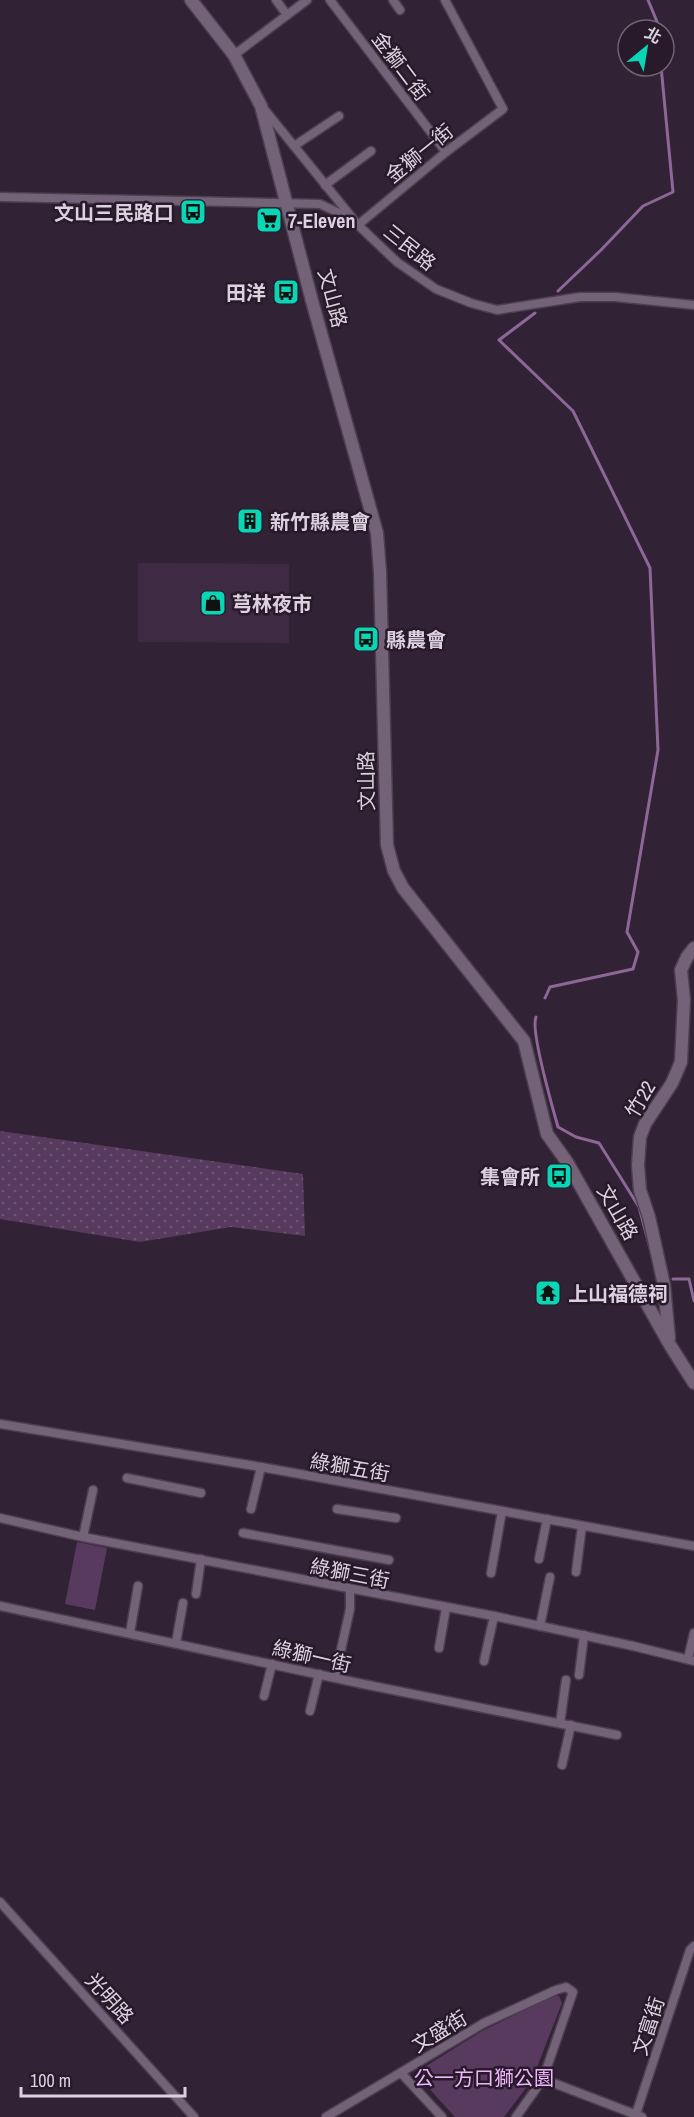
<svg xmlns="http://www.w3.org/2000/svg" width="694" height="2117" font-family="'Archivo Narrow','Noto Sans TC',sans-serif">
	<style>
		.built { fill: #3e2a43 }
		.grass { fill: url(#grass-dots) }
		.park { fill: #573a5e }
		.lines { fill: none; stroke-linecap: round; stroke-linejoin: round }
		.stream { stroke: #8d6797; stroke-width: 3 }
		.street-casing { stroke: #4c3f4f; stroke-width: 11 }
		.secondary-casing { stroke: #4c3f4f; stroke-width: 15 }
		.street { stroke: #746278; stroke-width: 8 }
		.secondary { stroke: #746278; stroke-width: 12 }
		.labels { text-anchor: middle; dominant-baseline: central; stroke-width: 5; stroke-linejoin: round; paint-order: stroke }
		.street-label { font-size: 20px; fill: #dcd2df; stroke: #28192b }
		.poi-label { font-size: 20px; font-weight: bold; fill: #dcd2df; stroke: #28192b; text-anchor: start }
		.park-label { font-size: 20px; fill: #efb6fd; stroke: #28192b }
	</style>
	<defs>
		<pattern id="grass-dots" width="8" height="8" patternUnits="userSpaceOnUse" patternTransform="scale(1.5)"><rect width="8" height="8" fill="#573a5e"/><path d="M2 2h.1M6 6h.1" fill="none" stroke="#6f5675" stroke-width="1.8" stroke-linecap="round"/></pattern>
	</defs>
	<rect width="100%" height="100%" fill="#322236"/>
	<path class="built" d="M138 563 289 564V643L138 642Z"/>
	<path class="grass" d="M0 1131 303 1174 305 1236 231 1227 140 1242 0 1219Z"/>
	<g class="park">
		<path d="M77 1542 107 1548 95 1610 65 1604Z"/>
		<path d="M553 1996H559L562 2003 532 2080 504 2117H455L415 2073 482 2031Z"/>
	</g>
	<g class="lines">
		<g class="stream">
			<path d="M648 0 658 24 659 30"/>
			<path d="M558 291 601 250 643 206 673 192 661 66"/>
			<path d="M535 313 499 340 573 411 650 568 658 750 627 932 638 952 633 969 550 987 545 998"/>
			<path d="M536 1017C530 1030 553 1109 558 1127L576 1137 599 1143 639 1207 650 1248"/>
			<path d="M673 1279H689L694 1301"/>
		</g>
		<g class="street-casing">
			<g id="street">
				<path d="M276 0 287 15"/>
				<path d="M330 0 446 152"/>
				<path d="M393 0 400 10"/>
				<path d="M234 55 307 0"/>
				<path d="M264 109 358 225 446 152 503 109 445 0"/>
				<path d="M294 146 339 116"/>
				<path d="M325 185 371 151"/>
				<path d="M0 197 320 204 339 213 358 225 397 262 436 289 471 303 497 310 580 297H615L694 305"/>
				<path d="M0 1424 261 1467 694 1546"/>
				<path d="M127 1478 201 1493"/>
				<path d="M251 1509 261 1467"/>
				<path d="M337 1509 396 1518"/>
				<path d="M0 1518 83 1537 494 1616 633 1646 694 1661"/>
				<path d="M243 1533 389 1560"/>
				<path d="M83 1537 93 1490"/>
				<path d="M539 1559 547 1519"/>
				<path d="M576 1572 582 1526"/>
				<path d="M491 1573 502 1511"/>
				<path d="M196 1594 201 1559"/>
				<path d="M0 1606 363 1684 617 1735"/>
				<path d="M540 1626 550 1577"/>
				<path d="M130 1633 138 1586"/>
				<path d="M176 1643 183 1603"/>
				<path d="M439 1648 446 1608"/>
				<path d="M688 1659 694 1633"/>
				<path d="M484 1661 494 1616"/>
				<path d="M579 1675 584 1635"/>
				<path d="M335 1677 350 1609V1589"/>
				<path d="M264 1696 272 1664"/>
				<path d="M310 1711 319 1674"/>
				<path d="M560 1723 566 1680"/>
				<path d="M562 1765 571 1725"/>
				<path d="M0 1902 194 2117"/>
				<path d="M401 2073 442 2117"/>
				<path d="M543 2079 642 2117"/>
				<path d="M326 2117 484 2023 556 1990 566 1987 573 1992 543 2079 516 2117"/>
				<path d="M635 2117 690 1950 694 1946"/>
			</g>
		</g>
		<g class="secondary-casing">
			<g id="secondary">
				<path d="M191 0 234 55 261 106 312 301 377 533 380 572 387 845 394 871 403 888 524 1041 547 1134 567 1162 670 1345 694 1383"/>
				<path d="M669 1338 664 1285 649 1217 640 1190 638 1165 640 1137 645 1124 672 1083 681 1062 684 1000 681 970 687 957 694 948"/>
			</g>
		</g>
		<use href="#street" class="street"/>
		<use href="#secondary" class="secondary"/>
	</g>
	<defs>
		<g id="bus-square" transform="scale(1.35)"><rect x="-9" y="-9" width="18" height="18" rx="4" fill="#0ad5b5" stroke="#28192b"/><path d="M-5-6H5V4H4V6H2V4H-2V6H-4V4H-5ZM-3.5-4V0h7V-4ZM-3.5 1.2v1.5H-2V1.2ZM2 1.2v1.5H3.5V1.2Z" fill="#111"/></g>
		<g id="supermarket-square" transform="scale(1.35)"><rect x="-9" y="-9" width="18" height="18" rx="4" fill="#0ad5b5" stroke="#28192b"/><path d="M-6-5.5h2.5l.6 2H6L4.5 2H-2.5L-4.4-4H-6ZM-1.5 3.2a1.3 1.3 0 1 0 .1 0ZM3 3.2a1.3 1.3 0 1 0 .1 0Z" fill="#111"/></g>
		<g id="building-square" transform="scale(1.35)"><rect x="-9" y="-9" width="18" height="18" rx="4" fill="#0ad5b5" stroke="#28192b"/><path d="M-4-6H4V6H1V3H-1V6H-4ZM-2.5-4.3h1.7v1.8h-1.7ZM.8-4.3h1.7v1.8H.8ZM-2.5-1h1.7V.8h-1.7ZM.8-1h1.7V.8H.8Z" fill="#111"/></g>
		<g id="shop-square" transform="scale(1.35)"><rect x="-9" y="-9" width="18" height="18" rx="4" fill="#0ad5b5" stroke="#28192b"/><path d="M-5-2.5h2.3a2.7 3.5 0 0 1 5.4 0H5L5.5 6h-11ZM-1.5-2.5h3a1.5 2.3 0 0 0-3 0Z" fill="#111"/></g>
		<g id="temple-square" transform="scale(1.35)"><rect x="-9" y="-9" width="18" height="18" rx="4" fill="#0ad5b5" stroke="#28192b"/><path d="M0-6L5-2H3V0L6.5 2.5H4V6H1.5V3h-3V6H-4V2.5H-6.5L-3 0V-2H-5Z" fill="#111"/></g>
	</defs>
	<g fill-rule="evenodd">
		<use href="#bus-square" x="193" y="212"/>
		<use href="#supermarket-square" x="269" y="220"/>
		<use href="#bus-square" x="286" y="292"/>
		<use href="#building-square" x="250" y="521"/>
		<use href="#shop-square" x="213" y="603"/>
		<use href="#bus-square" x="366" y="639"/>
		<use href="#bus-square" x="559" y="1176"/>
		<use href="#temple-square" x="548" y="1293"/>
	</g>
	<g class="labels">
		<g class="street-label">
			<text transform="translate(401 66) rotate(53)">金獅二街</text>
			<text transform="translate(419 153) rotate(-39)">金獅一街</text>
			<text transform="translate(410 247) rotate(39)">三民路</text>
			<text transform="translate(333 298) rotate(75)">文山路</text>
			<text transform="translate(366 781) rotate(-91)">文山路</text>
			<text transform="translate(640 1099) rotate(-59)">竹22</text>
			<text transform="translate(618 1212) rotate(60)">文山路</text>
			<text transform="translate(350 1467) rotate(10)">綠獅五街</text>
			<text transform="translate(350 1573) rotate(11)">綠獅三街</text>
			<text transform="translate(312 1656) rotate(13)">綠獅一街</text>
			<text transform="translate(110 1998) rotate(48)">光明路</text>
			<text transform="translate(648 2026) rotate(-72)">文富街</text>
			<text transform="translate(439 2031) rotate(-31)">文盛街</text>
		</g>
		<g class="poi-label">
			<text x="174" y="212" text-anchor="end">文山三民路口</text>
			<text x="288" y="220">7-Eleven</text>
			<text x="266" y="292" text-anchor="end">田洋</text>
			<text x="270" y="521">新竹縣農會</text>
			<text x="232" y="603">芎林夜市</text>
			<text x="386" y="639">縣農會</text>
			<text x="540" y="1176" text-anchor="end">集會所</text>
			<text x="568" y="1293">上山福德祠</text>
		</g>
		<g class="park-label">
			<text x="484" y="2077">公一方口獅公園</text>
		</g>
	</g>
	<g transform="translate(646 48) rotate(30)"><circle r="28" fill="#28192b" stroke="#706373" stroke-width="1.5"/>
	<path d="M0-4.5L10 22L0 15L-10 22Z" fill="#0ad5b5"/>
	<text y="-9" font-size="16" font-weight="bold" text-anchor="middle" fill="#dcd2df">北</text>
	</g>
	<path d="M21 2087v9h164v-9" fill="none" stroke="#dcd2df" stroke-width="3"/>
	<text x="30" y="2087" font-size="18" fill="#dcd2df" stroke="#28192b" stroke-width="4.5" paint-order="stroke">100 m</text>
</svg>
